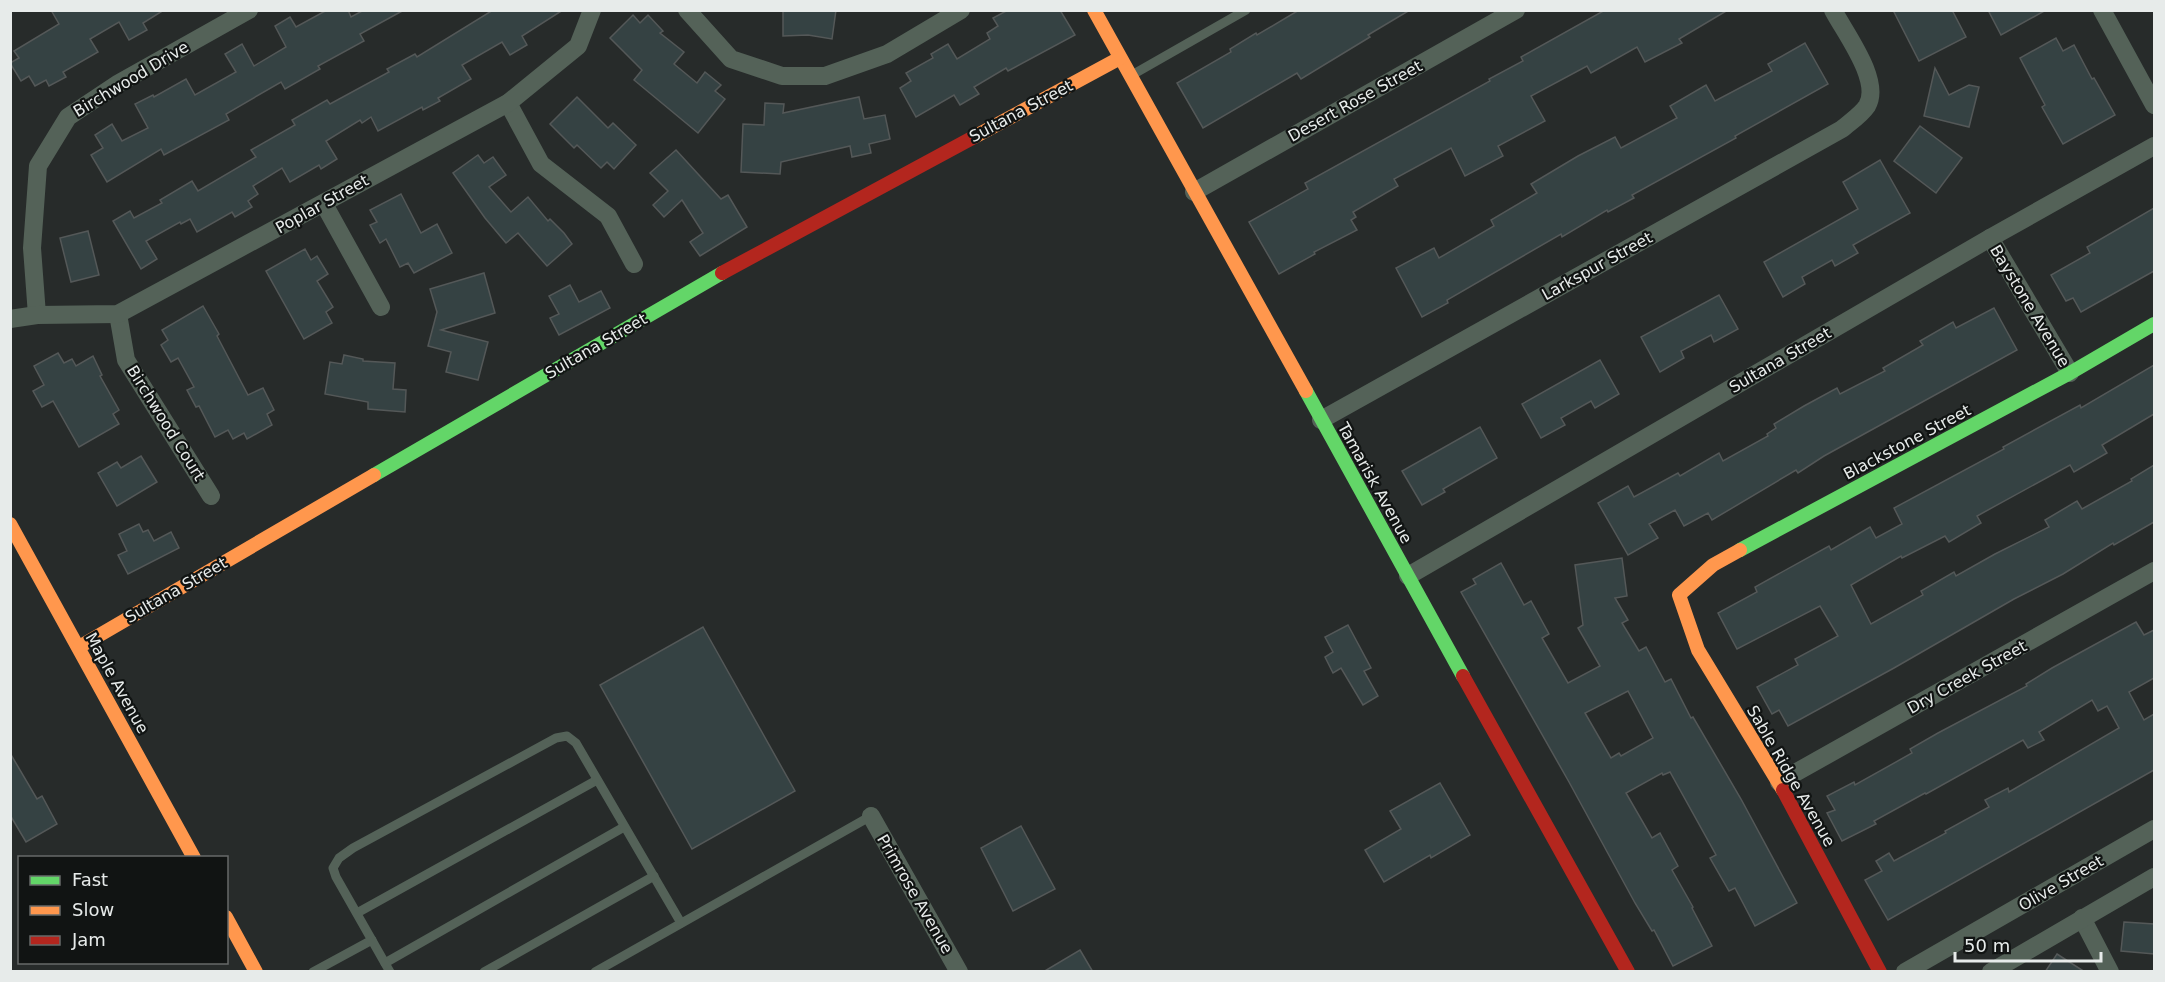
<svg xmlns="http://www.w3.org/2000/svg" width="2165" height="982" font-family="'DejaVu Sans',sans-serif">
	<style>
		.building { fill: #354243; stroke: #545858; stroke-width: 1.5; fill-rule: evenodd }
		.lines { fill: none; stroke-linecap: round; stroke-linejoin: round }
		.lane { stroke: #546258; stroke-width: 9 }
		.street { stroke: #546258; stroke-width: 18 }
		.fast { stroke: #63d668; stroke-width: 14 }
		.slow { stroke: #ff974d; stroke-width: 14 }
		.jam { stroke: #b3261e; stroke-width: 14 }
		.labels { text-anchor: middle; dominant-baseline: central; stroke-width: 4.5; stroke-linejoin: round; paint-order: stroke }
		.street-label { font-size: 16px; fill: #e7ebea; stroke: #111413 }
	</style>
	<rect width="100%" height="100%" fill="#272b2a"/>
	<g class="building">
		<path d="M51 10H164L143 23 147 30 129 40 119 22 90 39 98 52 63 72 66 77 49 86 46 80 35 86 29 76 21 81 10 63 19 58 14 51 59 24Z"/>
		<path d="M327 10H348L351 17 364 10H404L360 34 364 41 318 66 320 69 285 89 281 82 226 114 229 120 164 155 161 149 107 182 91 155 103 148 95 135 112 124 122 141 148 128 135 104 153 95 154 97 186 79 195 95 236 72 225 54 242 44 254 66 286 47 275 26 290 17 296 27Z"/>
		<path d="M493 10H563L522 36 527 45 510 55 502 42 462 65 471 79 438 98 440 101 423 110 422 107 378 131 371 117 362 123 360 120 326 141 337 159 321 169 319 165 290 182 282 168 253 186 258 194 248 201 252 207 235 217 232 212 197 232 190 219 181 224 180 222 146 241 157 259 141 269 113 221 130 211 134 218 162 203 160 200 192 181 198 191 256 157 251 150 295 125 292 120 327 100 330 104 389 72 387 69 415 54 417 57Z"/>
		<path d="M783 10H836L832 39 808 35 783 36Z"/>
		<path d="M1008 10H1060L1075 35 1008 71 1006 68 974 87 979 94 960 105 954 95 916 117 900 88 911 81 906 73 933 58 931 54 948 44 957 59 990 39 987 33 998 26 993 18Z"/>
		<path d="M1299 10H1410L1368 35 1370 37 1301 79 1297 73 1203 128 1177 83 1231 52 1230 49 1256 33 1257 35Z"/>
		<path d="M1605 10H1728L1679 39 1682 43 1645 62 1637 47 1591 73 1587 66 1531 96 1545 121 1498 146 1503 156 1465 176 1451 148 1394 179 1398 186 1353 212 1356 217 1351 220 1357 230 1314 252 1315 254 1279 274 1249 222 1308 189 1305 183 1490 81 1489 79 1523 61 1521 57Z"/>
		<path d="M1893 10H1952L1966 37 1919 61Z"/>
		<path d="M1988 10H2046L2001 35Z"/>
		<path d="M633 15 640 23 648 15 663 31 660 33 684 52 674 64 697 83 705 72 721 85 715 91 725 99 698 133 634 80 642 70 610 38Z"/>
		<path d="M2056 38 2063 51 2074 45 2092 79 2094 78 2115 115 2063 144 2042 107 2045 105 2020 58Z"/>
		<path d="M1805 43 1828 84 1735 136 1736 138 1632 195 1634 198 1608 212 1607 210 1562 237 1561 234 1447 300 1448 303 1422 317 1396 268 1434 248 1439 258 1494 226 1491 220 1537 193 1531 184 1578 156 1615 137 1621 148 1677 118 1670 106 1706 85 1715 101 1772 71 1768 64Z"/>
		<path d="M1935 68 1949 95 1969 85 1979 87 1969 127 1924 116Z"/>
		<path d="M577 97 608 128 613 123 636 145 614 169 607 162 601 168 577 145 574 148 550 124Z"/>
		<path d="M859 97 864 119 885 115 890 139 869 144 871 153 852 157 850 146 781 162 780 174 741 172 743 124 764 125 765 103 784 104 783 113Z"/>
		<path d="M1920 126 1962 158 1936 193 1894 161Z"/>
		<path d="M676 150 721 199 728 195 747 227 700 256 690 242 703 233 682 200 664 217 653 205 668 191 650 173Z"/>
		<path d="M478 155 484 163 493 157 506 175 489 187 511 212 528 197 548 221 550 219 564 233 572 244 547 266 518 233 506 243 485 218 453 173Z"/>
		<path d="M1880 160 1910 213 1853 245 1858 253 1835 266 1832 260 1802 277 1805 284 1783 297 1764 262 1858 209 1843 182Z"/>
		<path d="M401 194 421 233 437 224 452 253 414 273 408 263 400 267 386 239 380 243 370 225 377 222 370 210Z"/>
		<path d="M2154 208V271L2081 312 2073 298 2066 301 2051 275 2090 253 2087 247Z"/>
		<path d="M88 231 99 275 71 282 60 238Z"/>
		<path d="M305 249 311 260 317 256 328 274 317 281 333 307 326 312 332 323 304 339 266 271Z"/>
		<path d="M484 273 495 313 441 330 488 342 478 380 446 372 451 352 428 346 437 312 430 289Z"/>
		<path d="M570 285 579 302 601 291 610 308 559 335 550 318 559 314 549 296Z"/>
		<path d="M1719 295 1738 329 1714 342 1711 335 1681 351 1684 358 1660 372 1641 337Z"/>
		<path d="M203 306 219 334 217 336 248 395 263 388 274 410 267 414 272 425 247 439 244 433 233 439 228 430 215 437 199 406 196 407 187 390 194 387 178 358 171 362 161 345 168 340 162 330Z"/>
		<path d="M1994 308 2017 350 1824 456 1798 473 1796 470 1712 520 1708 513 1684 526 1675 510 1649 524 1658 538 1628 555 1598 503 1628 486 1634 497 1678 473 1680 476 1719 453 1723 461 1768 436 1767 434 1776 428 1774 424 1804 406 1837 388 1840 394 1885 371 1883 368 1923 345 1920 341 1953 322 1956 328Z"/>
		<path d="M58 353 64 363 72 359 76 366 93 356 102 375 100 376 119 410 113 414 119 424 79 447 53 401 42 407 33 391 44 385 34 366Z"/>
		<path d="M344 355 363 359V361L395 363 393 389 406 390 405 412 368 409V402L325 394 330 362 342 364Z"/>
		<path d="M1600 360 1619 394 1595 408 1591 401 1561 418 1565 425 1541 438 1522 404Z"/>
		<path d="M2154 365V414L2102 445 2107 453 2074 472 2070 465 1977 516 1981 523 1949 542 1945 536 1902 558 1901 556 1851 585 1871 624 1923 595 1921 591 1954 572 1956 576 1995 554 2049 527 2045 520 2077 501 2082 509 2132 481 2131 479 2154 465V522L2114 545 2113 543 2063 574 2014 599 1894 668 1788 726 1779 710 1772 714 1757 687 1798 665 1795 659 1838 636 1820 606 1737 649 1718 613 1757 592 1755 587 1829 546 1831 550 1870 527 1876 538 1902 524 1894 508 2004 449 2003 447 2080 405 2081 408Z"/>
		<path d="M1480 427 1497 458 1443 489 1445 492 1422 505 1402 471Z"/>
		<path d="M141 456 157 482 117 506 98 473 117 462 121 468Z"/>
		<path d="M139 524 143 532 148 530 154 541 171 532 179 548 128 574 118 555 127 551 119 534Z"/>
		<path d="M1622 558 1627 596 1615 598 1628 620 1622 623 1639 651 1646 647 1665 682 1671 679 1691 718 1693 717 1741 799 1797 903 1755 926 1735 888 1729 891 1710 858 1716 855 1670 772 1663 775 1662 773 1626 793 1652 838 1660 833 1678 866 1672 870 1693 907 1692 908 1712 946 1673 966 1654 930 1652 931 1635 903 1569 782 1461 592 1476 584 1473 579 1501 563 1524 605 1531 601 1549 634 1542 638 1568 683 1600 666 1578 628 1583 625 1575 565ZM1628 691 1653 738 1621 756 1619 753 1611 758 1585 713Z"/>
		<path d="M2136 622 2144 635 2154 630V678L2129 692 2144 720 2154 714V770L1888 920 1865 880 1882 871 1876 861 1889 853 1894 861 1946 833 1945 831 1989 807 1985 800 2008 788 2009 792 2119 728 2107 706 2098 711 2092 700 2039 732 2044 740 2028 748 2023 740 1926 794 1925 793 1874 821 1876 824 1842 841 1827 813 1835 810 1827 796 1854 782 1855 785 1912 753 1910 749 1938 733 2027 686 2026 684 2052 668Z"/>
		<path d="M1348 625 1371 668 1364 671 1378 696 1363 705 1341 668 1333 673 1325 657 1333 652 1325 637Z"/>
		<path d="M703 627 795 791 692 849 600 685Z"/>
		<path d="M10 753 37 799 42 796 57 824 26 842 10 815Z"/>
		<path d="M1440 783 1470 835 1431 858 1430 855 1384 882 1365 850 1401 829 1390 811Z"/>
		<path d="M1021 826 1055 889 1013 911 981 848Z"/>
		<path d="M2124 922 2154 924V954L2121 951Z"/>
		<path d="M1080 950 1093 972H1043Z"/>
		<path d="M2057 954 2085 972H2045Z"/>
	</g>
	<g class="lines">
		<g class="lane">
			<path d="M1132 75 1246 10"/>
			<path d="M357 913 597 780"/>
			<path d="M385 963 624 827"/>
			<path d="M313 972 372 940"/>
			<path d="M390 972 336 877 333 868 339 858 353 848 556 738 567 736 576 743 681 923"/>
			<path d="M484 972 654 876"/>
			<path d="M595 972 871 816"/>
		</g>
		<g class="street">
			<path d="M687 10 731 59 782 76H825L887 54 961 10"/>
			<path d="M2102 10 2154 105"/>
			<path d="M508 103 541 164 608 216 634 264"/>
			<path d="M1194 192 1516 10"/>
			<path d="M324 204 381 307"/>
			<path d="M1990 238 2070 373"/>
			<path d="M118 314 126 360 211 496"/>
			<path d="M37 315 32 248 38 166 68 117 119 83 249 10"/>
			<path d="M10 319 37 315 118 314 508 103 578 46 592 10"/>
			<path d="M1321 420 1842 129C1850 122 1861 115 1867 106 1882 81 1845 33 1833 10"/>
			<path d="M1408 576 1990 238 2154 146"/>
			<path d="M1779 782 2154 571"/>
			<path d="M871 816 959 972"/>
			<path d="M2082 918 2110 972"/>
			<path d="M1905 972 2154 829"/>
			<path d="M1991 972 2154 877"/>
		</g>
		<g class="fast">
			<path d="M1306 391 1463 676"/>
			<path d="M374 475 722 273"/>
			<path d="M1740 550 2070 373 2154 324"/>
		</g>
		<g class="slow">
			<path d="M1094 10 1306 391"/>
			<path d="M974 137 1120 58"/>
			<path d="M10 524 194 858"/>
			<path d="M1740 550 1713 565 1679 595 1698 650 1783 790"/>
			<path d="M79 647 374 475"/>
			<path d="M226 917 256 972"/>
		</g>
		<g class="jam">
			<path d="M722 273 974 137"/>
			<path d="M1463 676 1628 972"/>
			<path d="M1783 790 1880 972"/>
		</g>
	</g>
	<g class="labels">
		<g class="street-label">
			<text transform="translate(131 79) rotate(-31)">Birchwood Drive</text>
			<text transform="translate(1355 101) rotate(-29)">Desert Rose Street</text>
			<text transform="translate(1021 111) rotate(-28)">Sultana Street</text>
			<text transform="translate(322 204) rotate(-29)">Poplar Street</text>
			<text transform="translate(1597 266) rotate(-29)">Larkspur Street</text>
			<text transform="translate(2030 306) rotate(59)">Baystone Avenue</text>
			<text transform="translate(596 346) rotate(-30)">Sultana Street</text>
			<text transform="translate(1780 360) rotate(-30)">Sultana Street</text>
			<text transform="translate(166 423) rotate(58)">Birchwood Court</text>
			<text transform="translate(1907 442) rotate(-28)">Blackstone Street</text>
			<text transform="translate(1375 483) rotate(61)">Tamarisk Avenue</text>
			<text transform="translate(176 590) rotate(-30)">Sultana Street</text>
			<text transform="translate(1967 677) rotate(-29)">Dry Creek Street</text>
			<text transform="translate(117 683) rotate(61)">Maple Avenue</text>
			<text transform="translate(1791 776) rotate(60)">Sable Ridge Avenue</text>
			<text transform="translate(2061 883) rotate(-30)">Olive Street</text>
			<text transform="translate(915 894) rotate(60)">Primrose Avenue</text>
		</g>
	</g>
	<rect width="2165" height="982" fill="none" stroke="#e7ebea" stroke-width="24"/>
	<rect x="18" y="856" width="210" height="108" fill="#111413" stroke="#676a69" stroke-width="1.5"/>
	<rect x="30" y="876" width="30" height="9" fill="#63d668" stroke="#676a69" stroke-width="1.5"/>
	<text x="72" y="886" font-size="18" fill="#e7ebea">Fast</text>
	<rect x="30" y="906" width="30" height="9" fill="#ff974d" stroke="#676a69" stroke-width="1.5"/>
	<text x="72" y="916" font-size="18" fill="#e7ebea">Slow</text>
	<rect x="30" y="936" width="30" height="9" fill="#b3261e" stroke="#676a69" stroke-width="1.5"/>
	<text x="72" y="946" font-size="18" fill="#e7ebea">Jam</text>
	<path d="M1955 952v9h146v-9" fill="none" stroke="#e7ebea" stroke-width="3"/>
	<text x="1964" y="952" font-size="18" fill="#e7ebea" stroke="#111413" stroke-width="4.5" paint-order="stroke">50 m</text>
</svg>
